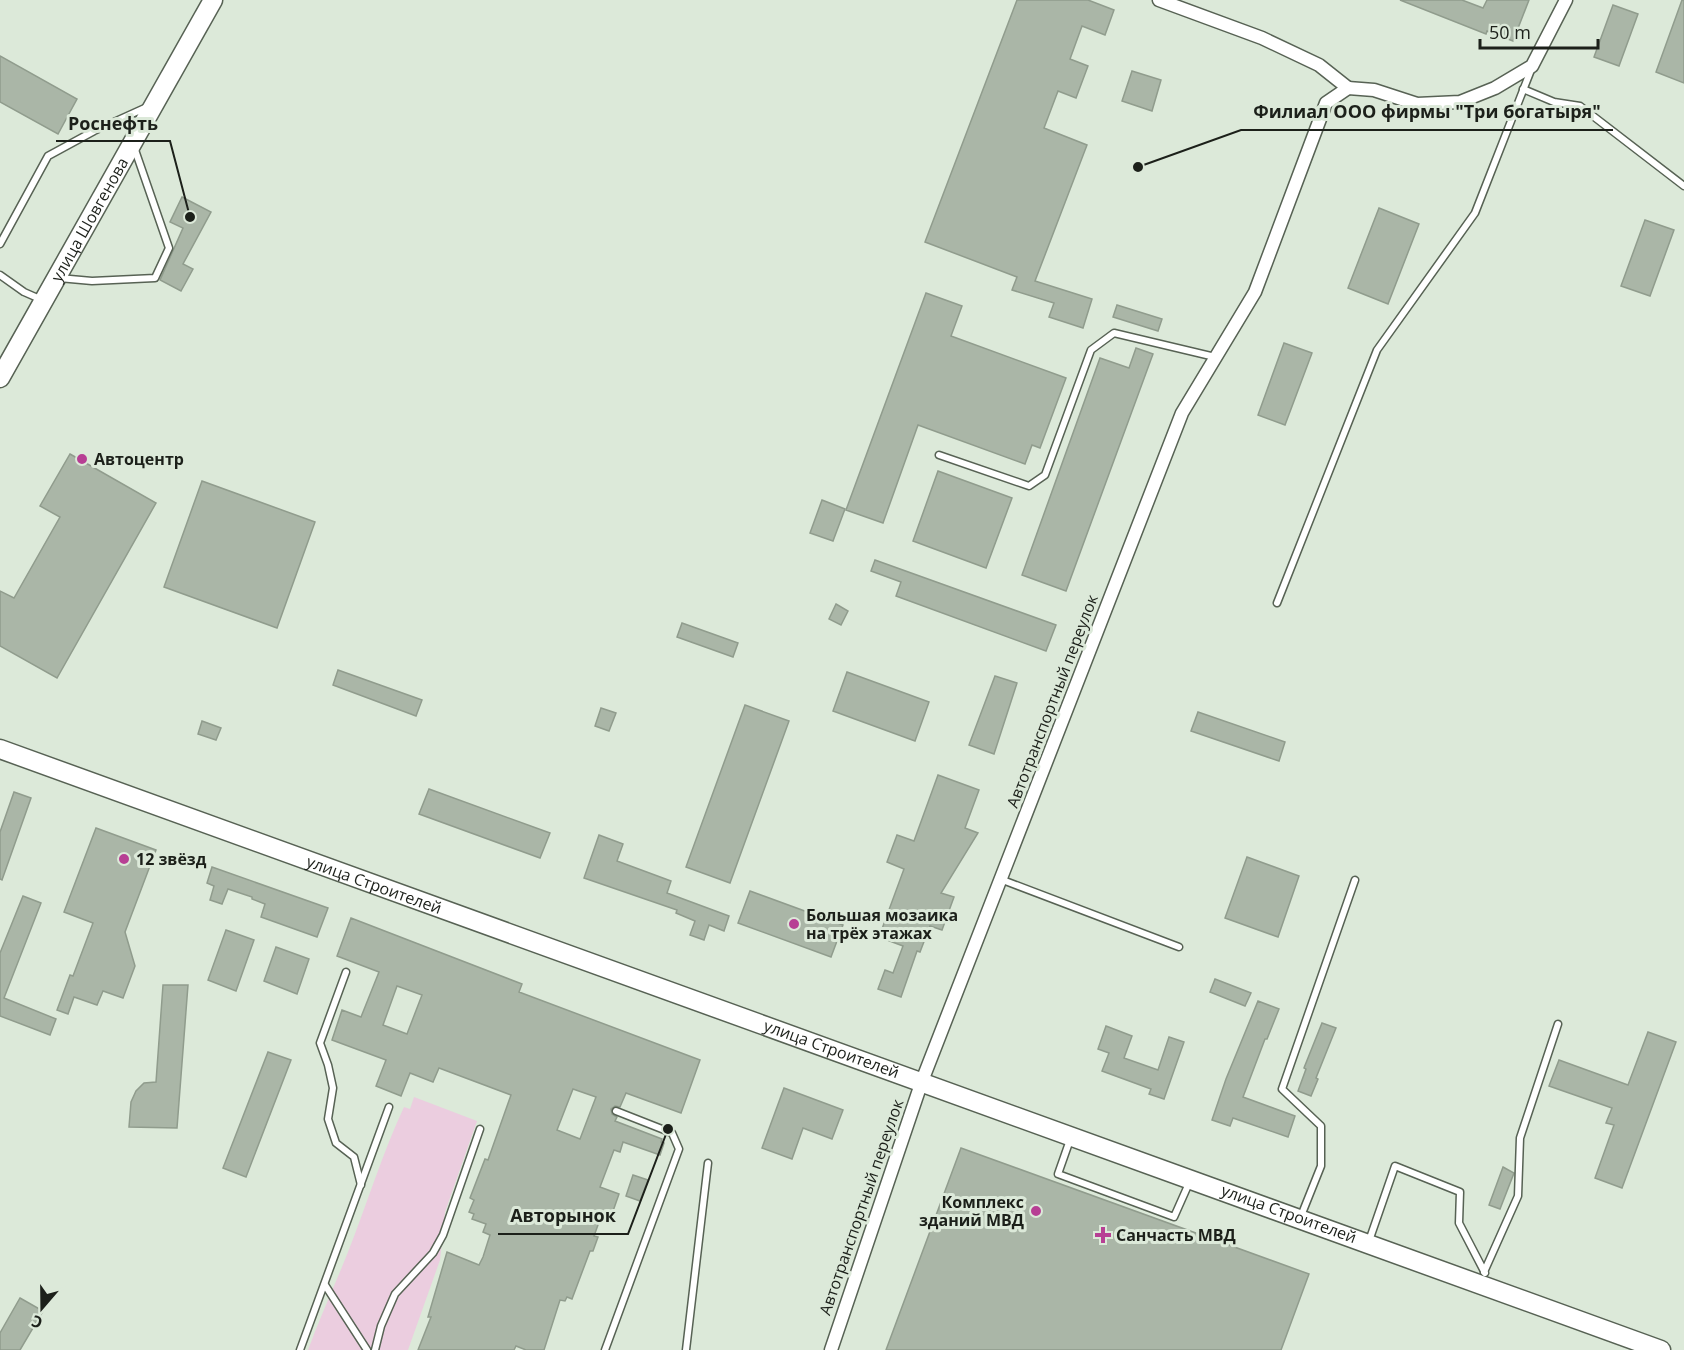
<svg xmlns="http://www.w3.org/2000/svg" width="1684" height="1350" font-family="'Open Sans',sans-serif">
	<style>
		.green { fill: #ebcddf }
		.building { fill: #aab6a7; stroke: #909c8d; stroke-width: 1.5; fill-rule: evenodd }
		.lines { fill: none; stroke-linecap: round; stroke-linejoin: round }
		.lane-casing { stroke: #576254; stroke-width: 9 }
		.street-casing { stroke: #576254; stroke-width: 15 }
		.secondary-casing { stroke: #576254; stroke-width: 21 }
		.lane { stroke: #fff; stroke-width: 6 }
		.street { stroke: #fff; stroke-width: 12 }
		.secondary { stroke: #fff; stroke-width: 18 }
		.poi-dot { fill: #b73f94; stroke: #dce9d9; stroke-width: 2 }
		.labels { text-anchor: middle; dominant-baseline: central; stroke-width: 6; stroke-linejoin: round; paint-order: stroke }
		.street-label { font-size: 16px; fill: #1c201a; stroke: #dce9d9 }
		.poi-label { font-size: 16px; font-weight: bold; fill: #1c201a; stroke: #dce9d9; text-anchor: start }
		.leader { fill: none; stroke: #1c201a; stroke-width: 2 }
		.callout-dot { fill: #1c201a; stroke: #dce9d9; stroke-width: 2 }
		.callout-label { font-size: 18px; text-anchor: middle; font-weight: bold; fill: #1c201a; stroke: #dce9d9; stroke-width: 6; stroke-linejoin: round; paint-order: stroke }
	</style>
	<rect width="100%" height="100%" fill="#dce9d9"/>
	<path class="green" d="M414 1097 477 1121 445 1212 440 1260 408 1350H308C320 1317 335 1285 348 1252 367 1204 382 1154 404 1107L410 1109Z"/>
	<g class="building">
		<path d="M1017 0H1088L1114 10 1105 35 1082 26 1070 59 1088 66 1076 98 1058 91 1044 128 1087 145 1035 281 1092 299 1083 328 1049 317 1054 303 1012 290 1017 277 925 242Z"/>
		<path d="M1400 0H1462L1483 8 1487 0H1529L1513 41 1487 31 1486 34Z"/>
		<path d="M1682 0H1684V83L1656 72Z"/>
		<path d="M1613 5 1638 14 1619 66 1594 57Z"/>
		<path d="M0 56 77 99 58 134 0 102Z"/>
		<path d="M1132 71 1161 80 1152 111 1122 101Z"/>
		<path d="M182 197 211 212 183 264 193 269 181 291 160 280 183 228 170 222Z"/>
		<path d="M1379 208 1419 224 1388 304 1348 288Z"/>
		<path d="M1645 220 1674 230 1650 296 1621 286Z"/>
		<path d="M926 293 962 306 951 336 1066 378 1040 448 1032 445 1025 464 918 425 883 523 846 510Z"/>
		<path d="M1117 305 1162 319 1158 331 1113 317Z"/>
		<path d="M1284 343 1312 353 1285 425 1258 415Z"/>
		<path d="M1136 348 1153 354 1066 591 1022 575 1100 358 1129 368Z"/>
		<path d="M70 454 156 503 57 678 0 646V591L14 598 60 517 40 506Z"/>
		<path d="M938 471 1012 498 986 568 913 541Z"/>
		<path d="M202 481 315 522 277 628 164 587Z"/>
		<path d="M822 500 845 509 833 541 810 533Z"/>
		<path d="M875 560 1056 625 1046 651 896 596 901 582 871 571Z"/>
		<path d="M836 604 848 611 841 625 829 619Z"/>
		<path d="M682 623 738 643 733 657 677 637Z"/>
		<path d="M338 670 422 700 416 716 333 685Z"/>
		<path d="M847 672 929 702 915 741 833 711Z"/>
		<path d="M995 676 1017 683 994 754 969 745Z"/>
		<path d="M745 705 789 721 730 883 686 867Z"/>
		<path d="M601 708 616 713 609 731 595 726Z"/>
		<path d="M1198 712 1285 742 1279 761 1191 731Z"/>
		<path d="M202 721 221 728 216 740 198 734Z"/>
		<path d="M938 775 979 790 965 828 978 833 941 893 954 897 942 930 930 926 920 952 917 951 901 997 878 989 885 970 893 973 903 946 879 937 904 869 887 862 897 835 914 841Z"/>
		<path d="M429 789 550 833 540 858 419 814Z"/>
		<path d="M14 792 31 798 2 880 0 879V832Z"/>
		<path d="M96 828 156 850 125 932 135 966 123 998 103 991 97 1005 74 997 68 1014 57 1010 70 975 73 976 93 923 64 912Z"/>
		<path d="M599 835 623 844 617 861 671 881 667 893 729 916 724 931 709 925 704 940 690 935 695 921 676 913 677 910 584 878Z"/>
		<path d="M1247 857 1299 876 1278 937 1225 918Z"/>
		<path d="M212 867 328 908 317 937 261 917 265 904 252 899V897L228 889 222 904 210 900 214 886 207 883Z"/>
		<path d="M750 891 843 925 831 957 738 923Z"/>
		<path d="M23 896 41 903 4 998 56 1019 50 1035 0 1016V953Z"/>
		<path d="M351 918 522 984 519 992 700 1060 681 1113 626 1093 620 1107 615 1106 611 1109 612 1114 617 1117 615 1121 662 1139 661 1142 664 1143 660 1155 623 1142 620 1152 614 1150 600 1187 619 1194 612 1214 603 1211 594 1236 598 1237 593 1251H590L572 1299 567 1297 565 1301 560 1300 544 1350H526L516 1346 514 1350H418L431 1317H428L447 1252 479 1265 483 1257 490 1235 483 1232 486 1224 472 1219 474 1214 469 1212 474 1200 470 1198 485 1159 488 1160 511 1095 439 1068 433 1082 410 1073 401 1096 376 1086 386 1060 332 1040 342 1010 361 1017 379 972 337 956ZM397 986 422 995 407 1034 383 1025ZM573 1089 596 1097 580 1139 557 1130Z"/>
		<path d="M226 930 254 940 236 991 208 980Z"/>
		<path d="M276 947 309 959 297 994 264 981Z"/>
		<path d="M1215 979 1251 993 1245 1006 1210 992Z"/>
		<path d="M163 985H188L177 1128 129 1127 131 1102 136 1091 144 1083 156 1082Z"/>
		<path d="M1258 1001 1279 1009 1267 1039H1265L1243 1097 1295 1116 1288 1137 1233 1118 1230 1126 1212 1120 1226 1079Z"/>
		<path d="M1322 1023 1336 1028 1316 1078 1318 1079 1311 1096 1298 1091 1306 1069 1304 1068Z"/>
		<path d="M1106 1026 1132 1036 1124 1058 1158 1070 1169 1037 1184 1042 1164 1099 1149 1094 1151 1089 1102 1071 1109 1053 1098 1049Z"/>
		<path d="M1648 1032 1676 1042 1622 1188 1595 1178 1614 1125 1606 1123 1612 1108 1549 1086 1559 1060 1628 1085Z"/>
		<path d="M268 1052 291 1060 246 1177 223 1168Z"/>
		<path d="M784 1088 843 1110 832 1139 803 1128 792 1159 762 1148Z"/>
		<path d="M961 1148 1309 1274 1281 1350H886Z"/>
		<path d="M1503 1167 1514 1173 1500 1209 1489 1205Z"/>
		<path d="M633 1175 648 1180 640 1201 626 1196Z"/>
		<path d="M20 1298 43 1311 20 1350H0V1333Z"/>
	</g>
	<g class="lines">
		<g class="lane-casing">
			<g id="lane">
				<path d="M1523 89 1554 102 1580 106 1684 186"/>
				<path d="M0 244 48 156 94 131 147 107"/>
				<path d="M0 275 24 292 40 299"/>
				<path d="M59 278 92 281 155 278 169 248 134 147"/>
				<path d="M939 455 1029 486 1045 475 1091 350 1114 333 1215 357"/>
				<path d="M1277 603 1377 350 1475 213 1531 70"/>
				<path d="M1000 879 1179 947"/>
				<path d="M346 972 320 1043 328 1065 333 1088 328 1119 336 1143 354 1157 361 1185"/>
				<path d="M1071 1137 1058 1174 1174 1217 1190 1181"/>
				<path d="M1301 1216 1321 1166V1126L1282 1089 1355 880"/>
				<path d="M1369 1241 1395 1166 1460 1192 1459 1223 1485 1273"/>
				<path d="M1484 1272 1518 1196 1520 1138 1558 1024"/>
				<path d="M325 1285 367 1350"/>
				<path d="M300 1350 389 1107"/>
				<path d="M375 1350 381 1326 395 1294 433 1253 443 1235 480 1129"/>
				<path d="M605 1350 679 1149 672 1133 616 1111"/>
				<path d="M686 1350 708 1163"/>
			</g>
		</g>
		<g class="street-casing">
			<g id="street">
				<path d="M1159 0 1262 38 1319 65 1348 88"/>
				<path d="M1348 88 1374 90 1417 104 1460 102 1495 88 1532 66 1566 0"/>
				<path d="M831 1350 922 1081 1182 413 1255 292 1326 103 1348 88"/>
			</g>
		</g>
		<g class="secondary-casing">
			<g id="secondary">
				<path id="s1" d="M0 378 213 0"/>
				<path id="s2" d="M0 749C553 951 1109 1145 1661 1350"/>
			</g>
		</g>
		<use href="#lane" class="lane"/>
		<use href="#street" class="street"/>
		<use href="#secondary" class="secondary"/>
	</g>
	<g class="poi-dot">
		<circle cx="82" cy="459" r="6"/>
		<circle cx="124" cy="859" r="6"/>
		<circle cx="794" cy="924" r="6"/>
		<circle cx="1036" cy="1211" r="6"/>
		<path d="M1100 1226h6v6h6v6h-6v6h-6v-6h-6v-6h6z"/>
	</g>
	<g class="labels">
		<g class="street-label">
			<text stroke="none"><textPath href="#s1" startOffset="182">улица Шовгенова</textPath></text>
			<text transform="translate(1052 701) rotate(-69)">Автотранспортный переулок</text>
			<text stroke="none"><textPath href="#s2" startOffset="398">улица Строителей</textPath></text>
			<text stroke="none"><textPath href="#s2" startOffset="884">улица Строителей</textPath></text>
			<text transform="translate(861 1207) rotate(-71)">Автотранспортный переулок</text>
			<text stroke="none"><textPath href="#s2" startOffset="1370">улица Строителей</textPath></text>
		</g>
		<g class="poi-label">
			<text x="94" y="459">Автоцентр</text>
			<text x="136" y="859">12 звёзд</text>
			<text x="806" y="915">Большая мозаика<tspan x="806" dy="18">на трёх этажах</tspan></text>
			<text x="1024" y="1202" text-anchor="end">Комплекс<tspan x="1024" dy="18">зданий МВД</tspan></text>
			<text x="1116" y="1235">Санчасть МВД</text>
		</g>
	</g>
	<path class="leader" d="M1138 167L1241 130H1613M190 217L170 141H56M668 1129L628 1234H498"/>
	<g class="callout-dot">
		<circle cx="1138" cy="167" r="6"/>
		<circle cx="190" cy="217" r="6"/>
		<circle cx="668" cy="1129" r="6"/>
	</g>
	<g class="callout-label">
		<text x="1427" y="118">Филиал ООО фирмы "Три богатыря"</text>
		<text x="113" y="130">Роснефть</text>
		<text x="563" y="1222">Авторынок</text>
	</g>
	<g transform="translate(42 1308) rotate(200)" stroke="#dce9d9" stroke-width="4.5" paint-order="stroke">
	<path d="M0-4.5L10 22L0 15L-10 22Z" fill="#1c201a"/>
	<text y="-9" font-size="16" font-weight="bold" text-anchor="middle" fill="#1c201a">С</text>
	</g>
	<path d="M1480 39v9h118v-9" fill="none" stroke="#1c201a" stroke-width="3"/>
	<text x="1489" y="39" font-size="18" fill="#1c201a" stroke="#dce9d9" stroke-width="4.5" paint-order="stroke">50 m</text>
</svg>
